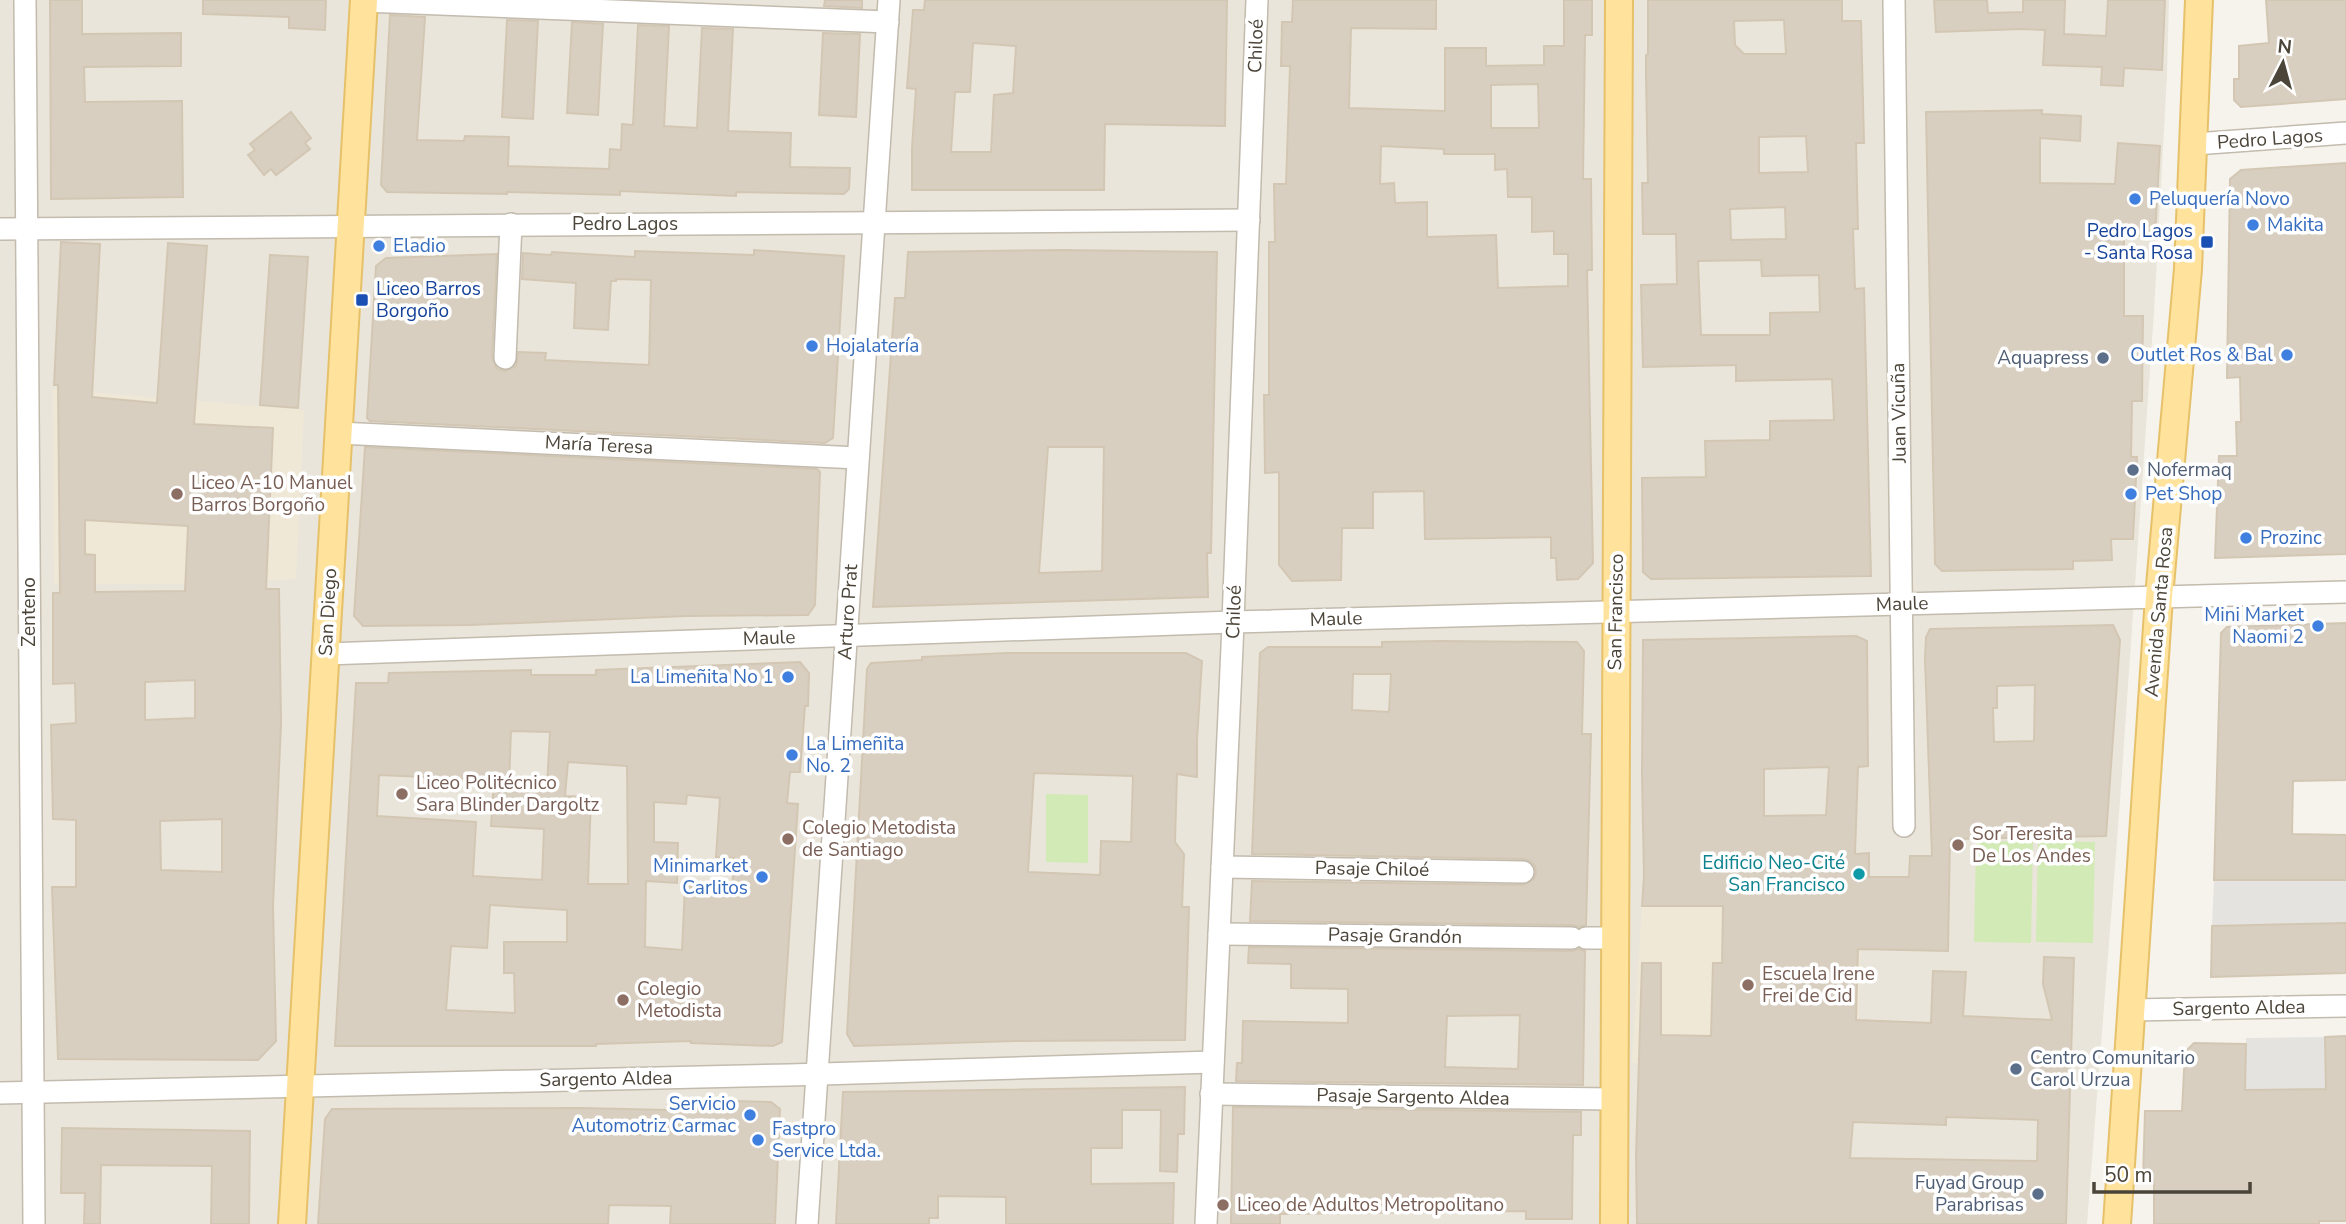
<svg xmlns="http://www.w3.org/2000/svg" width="2346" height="1224" font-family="'Nunito Sans',sans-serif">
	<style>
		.residential { fill: #eae5da }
		.education { fill: #efe8d6 }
		.green { fill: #d2eab5 }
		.parking { fill: #e5e3e0 }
		.building { fill: #d8cfc1; stroke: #d3c7b4; stroke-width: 2; fill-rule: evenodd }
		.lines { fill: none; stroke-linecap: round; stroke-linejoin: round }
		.minor-casing { stroke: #c2bbae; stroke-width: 24 }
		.major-casing { stroke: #e6c16a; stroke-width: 30 }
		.minor { stroke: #fff; stroke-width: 21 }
		.major { stroke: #ffe39c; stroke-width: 26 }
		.shop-dot { fill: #3f7fe0; stroke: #fff; stroke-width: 2.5 }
		.transit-dot { fill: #1a4fb4; stroke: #fff; stroke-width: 2.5 }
		.service-dot { fill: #5c6f8a; stroke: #fff; stroke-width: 2.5 }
		.education-dot { fill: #8d6e63; stroke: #fff; stroke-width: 2.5 }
		.culture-dot { fill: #0f9aa8; stroke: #fff; stroke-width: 2.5 }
		.labels { text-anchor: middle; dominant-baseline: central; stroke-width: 7; stroke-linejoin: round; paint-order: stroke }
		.street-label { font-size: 19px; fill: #4b4439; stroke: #fff }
		.shop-label { font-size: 19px; fill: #366cbe; stroke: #fff; text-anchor: start }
		.transit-label { font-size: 19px; fill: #164399; stroke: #fff; text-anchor: end }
		.service-label { font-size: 19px; fill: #4e5e75; stroke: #fff; text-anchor: end }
		.education-label { font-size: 19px; fill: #785e54; stroke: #fff; text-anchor: start }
		.culture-label { font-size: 19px; fill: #0d838f; stroke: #fff; text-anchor: end }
	</style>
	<rect width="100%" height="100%" fill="#f6f3ec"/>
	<path class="residential" d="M0 0H2169L2167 75 2154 312 2119 815 2087 1224H0Z"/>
	<g class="education">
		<path d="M53 389 304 410 296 579 173 584H54Z"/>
		<path d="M1642 906H1862L1857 1067 1632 1063Z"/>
	</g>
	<g class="green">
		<path d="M1046 794 1088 795V863L1046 862Z"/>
		<path d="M1976 841 2033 842 2031 943 1974 942Z"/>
		<path d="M2038 841 2095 842 2093 943 2036 942Z"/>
	</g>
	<g class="parking">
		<path d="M2214 880H2346V923L2212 926Z"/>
		<path d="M2325 1037 2326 1089 2245 1090 2246 1038Z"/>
	</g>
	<g class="building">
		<path d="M50 0H82V34L181 33V66L84 67 85 102 182 101 183 197 51 199Z"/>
		<path d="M203 0H326L325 30 289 28V17L203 14Z"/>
		<path d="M825 0H862V8L824 6Z"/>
		<path d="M925 0H1227L1225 126 1105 124 1104 190H912V148L916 89 907 88 913 10H924ZM973 43 1016 46 1013 93 994 95 991 152H951L955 92H970Z"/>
		<path d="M1293 0H1436V29L1351 28 1349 108 1445 111V48H1486V66L1544 65V46H1564V0H1592V35H1585L1583 179H1591L1592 270H1587L1593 563 1578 579 1557 580 1556 558H1551V537L1425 539 1424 491 1373 492V528H1342L1341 580 1292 581 1279 565V472L1265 473 1264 395H1269V242H1275L1274 184H1286L1290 66H1281L1282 22H1292ZM1538 84 1539 128H1491V85ZM1381 146 1444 149V154H1495V170L1507 169 1508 197H1532V232L1554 231V254H1568V286L1498 288 1496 235 1427 237V202L1395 203 1394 183 1380 184Z"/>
		<path d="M1648 0H1842V21H1861L1864 143H1856L1858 229H1853L1855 289 1864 288 1871 576 1651 579 1643 572 1642 478 1706 477 1705 441 1770 440V421L1834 420 1832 379 1736 381V365L1643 367 1641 285 1677 284 1676 234H1643L1642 183H1648L1646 76V55L1648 54ZM1784 20 1786 54H1744L1735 45 1734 21ZM1806 136 1808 172 1759 173V137ZM1785 207 1786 239 1731 240 1730 209ZM1761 260 1762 276 1819 275 1820 312 1770 313V335H1701L1698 261Z"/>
		<path d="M1934 0H1987L1988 13 2023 12V0H2065L2064 34 2106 36 2108 0H2165L2162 70 2124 68 2123 86 2101 85 2102 67 2043 65 2045 30 2023 29 1936 32Z"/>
		<path d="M2266 0H2346V99L2241 107 2234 100V79H2239V46L2269 43Z"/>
		<path d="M390 15 425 17 417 140 464 141 465 136 509 137 508 166 609 169 610 149 621 150 622 124 633 125 638 25 669 26 664 126 697 128 702 28 733 29 728 131 791 133 790 167 850 168 849 189 844 194 736 192V196L620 191V195L507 192V194L387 192 381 185Z"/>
		<path d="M507 20 538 21 533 119 502 117Z"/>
		<path d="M572 22 603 24 598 115 567 113Z"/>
		<path d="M823 33 860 34 856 117 819 115Z"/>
		<path d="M2042 110V114L2081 116 2080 141 2040 138V183L2115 184 2118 143 2160 146 2155 236 2124 235V316H2143L2142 401H2132L2131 457H2137L2133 539H2111L2112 560 2073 561V569L1942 571 1935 564 1926 112Z"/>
		<path d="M291 112 311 138 305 143 310 149 276 175 271 169 264 175 248 155 255 150 250 144Z"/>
		<path d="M2346 163V554L2215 558 2219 456H2237L2236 422H2241L2240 377 2227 378 2230 179 2241 170Z"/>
		<path d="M61 242 100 244 92 397 157 403 168 243 207 246 194 424 273 428 266 589H279L281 724 273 906 276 1041 258 1060 58 1059 52 887H76V820L53 819 51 725 76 723 75 683 53 684V593H60L58 385H54ZM85 520 188 526 185 591 95 592V555L85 554ZM195 680V718L145 720V682ZM222 819V872L161 870 160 821Z"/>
		<path d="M754 250 844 256 833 438 825 443 370 421 367 418 376 266 386 258 497 254 492 357 497 369 505 371 516 366 518 352 546 353 545 360 649 365 651 280 616 279V281H611L608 330 574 328 576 283 522 279 523 253 551 255 552 252 635 257V251L754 255Z"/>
		<path d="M1062 250 1217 252 1211 553H1207L1208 597 873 607 895 298H905L908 252ZM1048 447H1104L1102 571 1039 573Z"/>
		<path d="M270 255 308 257 298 408 260 405Z"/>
		<path d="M365 447 817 469 820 472 815 605 808 615 687 616 470 625 363 626 354 616Z"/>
		<path d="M2346 623V780L2293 781 2292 834 2346 835V880H2214L2221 633 2227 627Z"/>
		<path d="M2113 625 2120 640 2106 836 1950 839 1948 951 1858 949 1856 1020 1931 1023 1933 971 1966 972 1963 1016 2052 1020 2043 984 2044 957 2074 958 2066 1224H1637L1636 1156 1642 963H1661V1035L1711 1036 1713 963H1722L1723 906H1642L1644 876 1642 775 1643 640 1856 636 1867 641 1868 766 1858 767 1855 854 1869 853V877H1909L1910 856H1932L1925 659 1926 637 1930 629ZM2035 685 2034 741 1994 742 1993 708H1997V686ZM1829 767 1826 815 1764 816V769ZM1946 1117 2038 1120 2037 1161 1850 1158 1853 1122 1946 1125Z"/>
		<path d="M1439 641 1577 642 1584 651 1582 734H1591L1586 925 1579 927 1572 925 1250 921 1252 881 1523 885 1534 879 1536 873 1535 866 1530 861 1523 859 1252 854 1260 653 1268 647H1382V642ZM1353 674H1391L1389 712 1352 710Z"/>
		<path d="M1007 653H1186L1202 661 1197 740V777L1177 774 1175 842 1184 854 1182 907H1189L1185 1040 1015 1041 854 1046 847 1034 867 669 871 663 922 660V657ZM1034 773 1133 776 1131 842 1101 841 1100 875 1028 872Z"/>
		<path d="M800 662 809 673 808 706H805L800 772H790L787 803 798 804 782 1042 773 1046 691 1043V1041L596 1044V1046H335L356 683H388L389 673 531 670V675H596V670ZM511 731 550 732 547 786 509 784ZM568 762 627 766 628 884H588L591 797 565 796ZM379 775 494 780 491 826 544 829 542 880 473 876 476 822 377 816ZM687 795 720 798 716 857 734 858 732 890 685 886 682 950 645 947 646 881 677 883 678 843 654 842V802L686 804ZM490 905 567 910V942H504V973H514L515 1013 446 1010 451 946 487 948Z"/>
		<path d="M2346 923V973L2211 977 2212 926Z"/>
		<path d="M1249 947 1572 951 1579 949 1585 951 1583 1085 1236 1081 1237 1063H1242L1243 1021 1348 1023V989L1291 988V964L1248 963ZM1520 1015 1518 1069 1445 1067 1447 1016Z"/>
		<path d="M2346 1036V1221H2319V1224H2154V1181L2143 1180 2145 1111H2182L2185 1052 2194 1043 2246 1044 2245 1090 2326 1089 2325 1037Z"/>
		<path d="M1185 1087 1184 1134H1178L1177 1172 1160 1171 1161 1110H1122V1148H1091V1184L1174 1183 1173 1224H1006V1197L938 1196V1218H929V1224H836L843 1092Z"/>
		<path d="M688 1100 771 1102 780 1109 775 1224H670L671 1206 609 1205 608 1224H318L325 1119 332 1109 580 1108 670 1110Z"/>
		<path d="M1233 1107 1581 1112V1135H1573L1572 1219H1526V1211L1280 1214V1224H1231Z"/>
		<path d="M62 1128 250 1131 249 1224H211L212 1166 101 1165 100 1224H84L85 1193H61Z"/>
	</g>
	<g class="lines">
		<g class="minor-casing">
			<g id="minor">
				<path d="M25 0 34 1224"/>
				<path d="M1894 0 1904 826"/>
				<path d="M364 1 888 22"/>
				<path d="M2195 144 2346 133"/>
				<path d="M0 229 1249 220"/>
				<path d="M505 358 511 224"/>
				<path d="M339 433 858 458"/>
				<path d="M326 654 1233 622 2346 592"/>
				<path d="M1222 867 1523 872"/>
				<path d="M1219 934 1572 938"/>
				<path d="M1586 938H1615"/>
				<path d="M2132 1010 2346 1006"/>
				<path d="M0 1093 789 1075 1213 1062"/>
				<path d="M1211 1094 1614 1099"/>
				<path d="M807 1224 889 0"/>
				<path d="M1206 1224 1232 647 1257 0"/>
			</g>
		</g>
		<g class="major-casing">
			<g id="major">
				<path d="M292 1224 364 0"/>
				<path d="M1614 1224 1619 0"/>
				<path d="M2117 1224 2159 597 2188 269 2199 0"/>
			</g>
		</g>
		<use href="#minor" class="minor"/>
		<use href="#major" class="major"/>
	</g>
	<g class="shop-dot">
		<circle cx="2135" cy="199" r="7"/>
		<circle cx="2253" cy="225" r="7"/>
		<circle cx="379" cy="246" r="7"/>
		<circle cx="812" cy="346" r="7"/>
		<circle cx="2287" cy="355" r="7"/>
		<circle cx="2131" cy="494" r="7"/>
		<circle cx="2246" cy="538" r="7"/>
		<circle cx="2318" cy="626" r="7"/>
		<circle cx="788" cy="677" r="7"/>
		<circle cx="792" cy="755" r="7"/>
		<circle cx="762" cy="877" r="7"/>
		<circle cx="750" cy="1115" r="7"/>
		<circle cx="758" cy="1140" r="7"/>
	</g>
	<g class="transit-dot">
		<rect x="2200" y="235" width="14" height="14" rx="3.5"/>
		<rect x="355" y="293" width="14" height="14" rx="3.5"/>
	</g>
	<g class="service-dot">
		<circle cx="2103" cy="358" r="7"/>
		<circle cx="2133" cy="470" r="7"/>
		<circle cx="2016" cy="1069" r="7"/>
		<circle cx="2038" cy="1194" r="7"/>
	</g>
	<g class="education-dot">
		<circle cx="177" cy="494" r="7"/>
		<circle cx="402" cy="794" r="7"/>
		<circle cx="788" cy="839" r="7"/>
		<circle cx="1958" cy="845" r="7"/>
		<circle cx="1748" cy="985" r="7"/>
		<circle cx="623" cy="1000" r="7"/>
		<circle cx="1223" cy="1205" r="7"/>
	</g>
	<circle class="culture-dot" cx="1859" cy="874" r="7"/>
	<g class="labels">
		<g class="street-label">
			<text transform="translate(1256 46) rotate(-88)">Chiloé</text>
			<text transform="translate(2270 139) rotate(-4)">Pedro Lagos</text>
			<text x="625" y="224">Pedro Lagos</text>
			<text transform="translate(1899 413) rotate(-91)">Juan Vicuña</text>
			<text transform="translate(599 445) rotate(3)">María Teresa</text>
			<text transform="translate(1902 604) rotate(-2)">Maule</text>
			<text transform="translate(29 612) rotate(-90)">Zenteno</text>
			<text transform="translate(328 612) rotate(-87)">San Diego</text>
			<text transform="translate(848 612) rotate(-86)">Arturo Prat</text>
			<text transform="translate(1234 612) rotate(-88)">Chiloé</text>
			<text transform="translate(1616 612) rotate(-89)">San Francisco</text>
			<text transform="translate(2159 612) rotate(-85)">Avenida Santa Rosa</text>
			<text transform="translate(1336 619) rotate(-2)">Maule</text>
			<text transform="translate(769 638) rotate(-2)">Maule</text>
			<text transform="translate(1372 869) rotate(1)">Pasaje Chiloé</text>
			<text transform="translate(1395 936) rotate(1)">Pasaje Grandón</text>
			<text transform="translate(2239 1008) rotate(-1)">Sargento Aldea</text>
			<text transform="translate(606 1079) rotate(-1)">Sargento Aldea</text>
			<text transform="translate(1413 1097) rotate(1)">Pasaje Sargento Aldea</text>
		</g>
		<g class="shop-label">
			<text x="2149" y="199">Peluquería Novo</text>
			<text x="2267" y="225">Makita</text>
			<text x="393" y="246">Eladio</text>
			<text x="826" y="346">Hojalatería</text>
			<text x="2273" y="355" text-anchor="end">Outlet Ros &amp; Bal</text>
			<text x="2145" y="494">Pet Shop</text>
			<text x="2260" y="538">Prozinc</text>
			<text x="2304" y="615" text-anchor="end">Mini Market<tspan x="2304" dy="22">Naomi 2</tspan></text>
			<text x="774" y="677" text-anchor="end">La Limeñita No 1</text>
			<text x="806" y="744">La Limeñita<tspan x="806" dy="22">No. 2</tspan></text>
			<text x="748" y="866" text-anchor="end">Minimarket<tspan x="748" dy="22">Carlitos</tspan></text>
			<text x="736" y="1104" text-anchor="end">Servicio<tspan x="736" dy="22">Automotriz Carmac</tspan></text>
			<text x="772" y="1129">Fastpro<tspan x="772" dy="22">Service Ltda.</tspan></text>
		</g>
		<g class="transit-label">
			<text x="2193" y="231">Pedro Lagos<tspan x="2193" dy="22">- Santa Rosa</tspan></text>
			<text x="376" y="289" text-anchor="start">Liceo Barros<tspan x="376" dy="22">Borgoño</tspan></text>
		</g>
		<g class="service-label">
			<text x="2089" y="358">Aquapress</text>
			<text x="2147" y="470" text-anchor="start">Nofermaq</text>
			<text x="2030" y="1058" text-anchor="start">Centro Comunitario<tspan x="2030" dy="22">Carol Urzua</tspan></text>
			<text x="2024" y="1183">Fuyad Group<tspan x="2024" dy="22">Parabrisas</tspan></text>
		</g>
		<g class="education-label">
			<text x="191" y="483">Liceo A-10 Manuel<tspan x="191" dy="22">Barros Borgoño</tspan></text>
			<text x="416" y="783">Liceo Politécnico<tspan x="416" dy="22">Sara Blinder Dargoltz</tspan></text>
			<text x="802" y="828">Colegio Metodista<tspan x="802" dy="22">de Santiago</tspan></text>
			<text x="1972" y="834">Sor Teresita<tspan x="1972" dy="22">De Los Andes</tspan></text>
			<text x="1762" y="974">Escuela Irene<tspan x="1762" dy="22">Frei de Cid</tspan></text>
			<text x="637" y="989">Colegio<tspan x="637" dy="22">Metodista</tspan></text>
			<text x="1237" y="1205">Liceo de Adultos Metropolitano</text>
		</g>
		<g class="culture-label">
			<text x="1845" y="863">Edificio Neo-Cité<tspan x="1845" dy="22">San Francisco</tspan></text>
		</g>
	</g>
	<g transform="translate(2283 63) rotate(6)" stroke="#ffffff" stroke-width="5" paint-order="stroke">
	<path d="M0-5L12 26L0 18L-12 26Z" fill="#4b4439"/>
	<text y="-10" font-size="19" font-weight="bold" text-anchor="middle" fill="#4b4439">N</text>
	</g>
	<path d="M2094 1182v10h156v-10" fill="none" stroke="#4b4439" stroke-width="3.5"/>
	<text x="2104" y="1182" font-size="21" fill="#4b4439" stroke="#ffffff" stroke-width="5" paint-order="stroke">50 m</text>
</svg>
